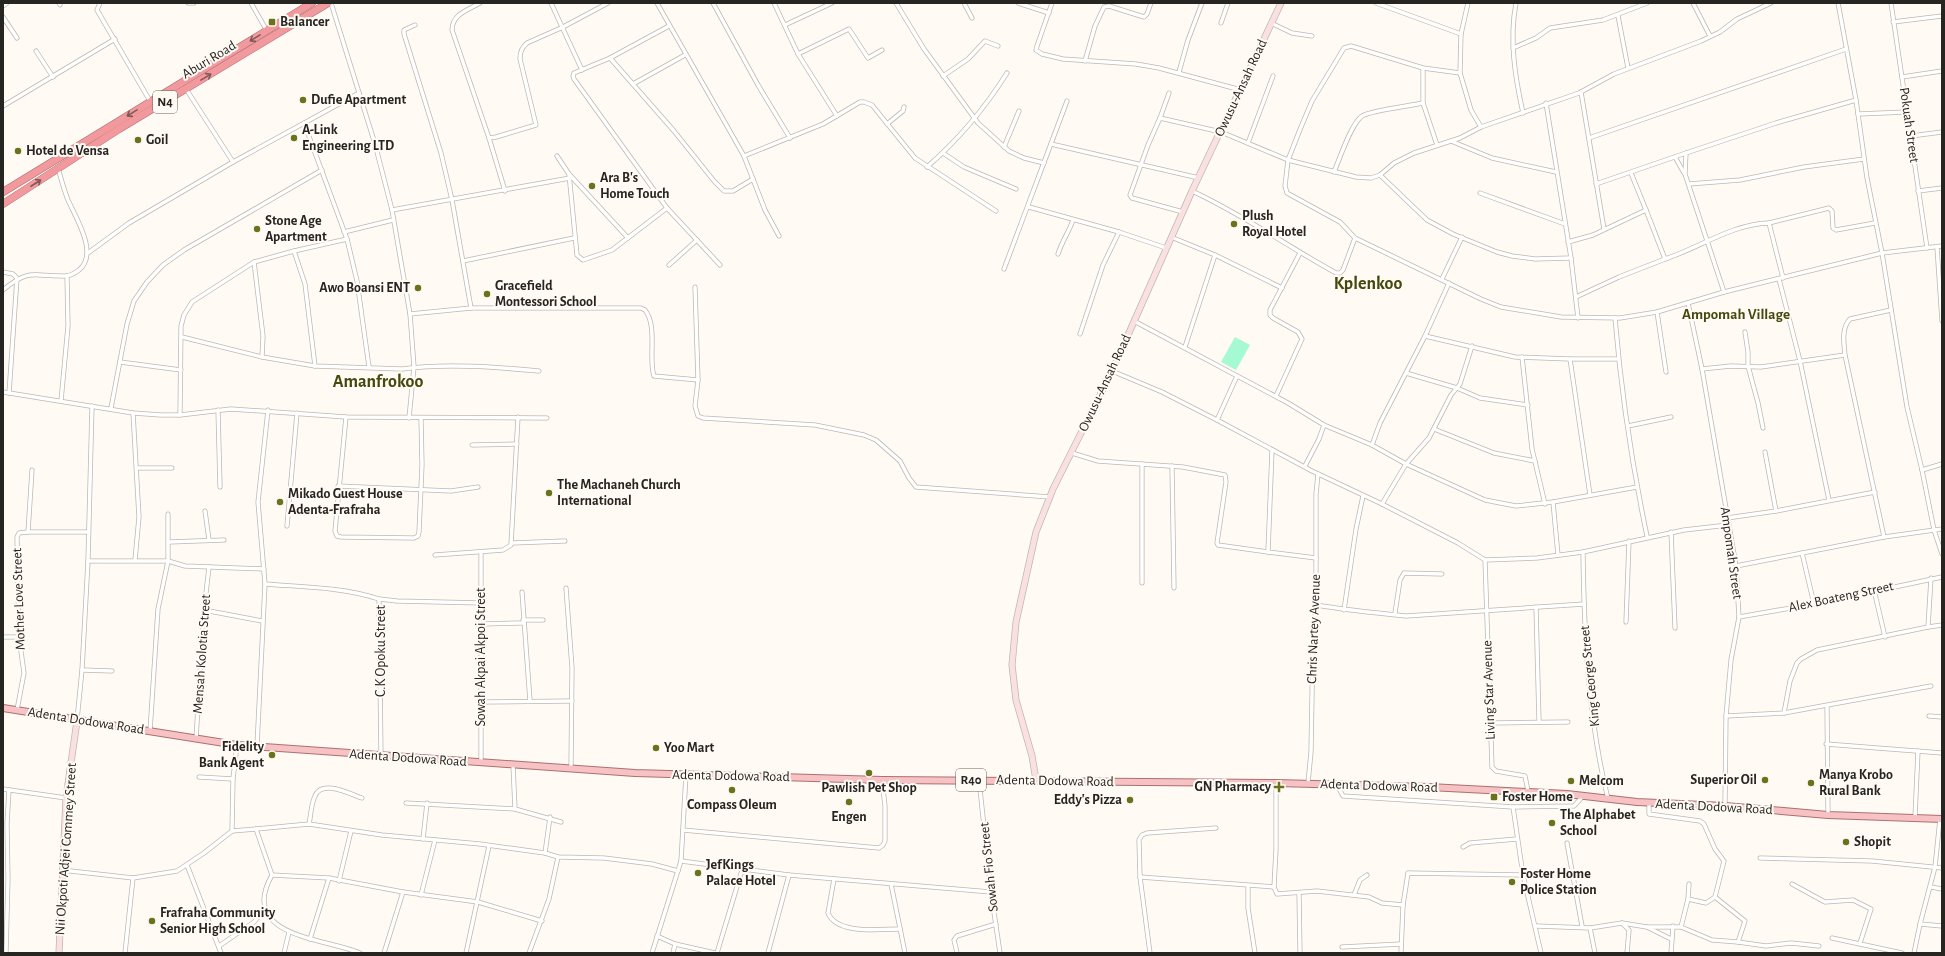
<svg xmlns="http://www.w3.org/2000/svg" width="1945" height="956" font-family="'Alegreya Sans',sans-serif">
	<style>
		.green { fill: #a5fad3 }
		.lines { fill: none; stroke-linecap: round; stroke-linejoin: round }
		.street-casing { stroke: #bdb8b0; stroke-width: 5 }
		.secondary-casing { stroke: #bdb8b0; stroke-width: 7 }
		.primary-casing { stroke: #ab7072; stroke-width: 8 }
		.highway-casing { stroke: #ab7072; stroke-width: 8 }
		.street { stroke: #fff; stroke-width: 3.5 }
		.secondary { stroke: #fbe0e2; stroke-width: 5.5 }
		.primary { stroke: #f7c2c4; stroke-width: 6 }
		.highway { stroke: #f2999d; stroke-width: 7 }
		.oneway { stroke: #825959 }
		.poi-dot { fill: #6a721b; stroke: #fffaf4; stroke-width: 1.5 }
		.labels { text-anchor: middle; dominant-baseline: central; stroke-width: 4; stroke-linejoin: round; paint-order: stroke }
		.shield { fill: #fffaf4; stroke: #686561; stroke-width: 1 }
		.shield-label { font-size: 13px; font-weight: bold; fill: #272522 }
		.poi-label { font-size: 14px; font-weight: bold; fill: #272522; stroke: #fffaf4; text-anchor: start }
		.street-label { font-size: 14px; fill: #272522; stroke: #fffaf4 }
		.neighbourhood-label { font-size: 15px; font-weight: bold; fill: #444a0e; stroke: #fffaf4 }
		.district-label { font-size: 18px; font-weight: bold; fill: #444a0e; stroke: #fffaf4 }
	</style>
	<rect width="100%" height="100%" fill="#fffaf4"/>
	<path class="green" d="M1235 337 1250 345 1236 370 1221 362Z"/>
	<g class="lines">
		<g class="street-casing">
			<g id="street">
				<path d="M59 3 60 5"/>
				<path d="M100 3 97 10 150 101"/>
				<path d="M188 3H194"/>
				<path d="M251 3 267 31"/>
				<path d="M331 3 375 144 392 210 410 314 414 367 409 418"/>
				<path d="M480 3C468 10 452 14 452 30L489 138 505 191"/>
				<path d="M551 3 582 70"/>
				<path d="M657 3 744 156 765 210 779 236"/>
				<path d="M713 3 758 85 790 138"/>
				<path d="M774 3 798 54 837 116"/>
				<path d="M896 3 924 49 978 123 1009 151 1024 158 1044 163"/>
				<path d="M964 3 972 18"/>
				<path d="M1018 3 1049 13"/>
				<path d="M1052 3 1037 46 1036 50 1042 54 1063 59 1136 64 1159 68 1241 90"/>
				<path d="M1376 3 1461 34"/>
				<path d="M1468 3 1461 34 1460 73 1471 110 1481 127"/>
				<path d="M1516 3C1509 40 1515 77 1523 113"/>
				<path d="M1693 3 1710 36"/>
				<path d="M1838 3 1856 100 1867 178 1882 253 1907 407 1922 470 1934 530 1942 554"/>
				<path d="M1891 3 1927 248"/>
				<path d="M3 6 7 3"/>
				<path d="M1618 16 1628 68"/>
				<path d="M3 17 17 38"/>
				<path d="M1893 22 1942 16"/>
				<path d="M1221 23 1228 3"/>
				<path d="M1271 23 1292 33 1312 36"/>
				<path d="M415 25 404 30V34L441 153 452 200 471 308"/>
				<path d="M785 25 832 3"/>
				<path d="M669 26 610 58 574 73 573 76 574 79 667 208 720 265"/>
				<path d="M1513 48 1536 38 1550 28 1603 20 1647 3"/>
				<path d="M36 51 53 77"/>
				<path d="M798 54 849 29 868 58 882 50"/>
				<path d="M610 58 674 131 714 181 724 191H733L753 179"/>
				<path d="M1085 61 1095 26 1104 7 1109 6 1144 17 1147 14 1151 3"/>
				<path d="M1423 68V103L1437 145"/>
				<path d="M1179 72 1188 40 1202 3"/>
				<path d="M1460 73 1423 68 1351 46 1344 48 1312 101 1301 127 1288 160 1285 186 1287 193 1340 222 1355 238 1481 299 1501 307 1561 317 1620 318 1657 312 1724 292 1882 253 1942 246"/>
				<path d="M943 76 968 59 985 41 998 46"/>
				<path d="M1902 77 1942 71"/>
				<path d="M633 84 685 55"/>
				<path d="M186 89 233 162 359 93"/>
				<path d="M1581 92 1604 229"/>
				<path d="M1546 103 1571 258 1578 318"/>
				<path d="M3 106 115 39"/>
				<path d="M1858 114 1907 112"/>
				<path d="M1160 118 1169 93"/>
				<path d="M304 123 347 239 357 281 369 367"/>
				<path d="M887 124 903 111 904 107"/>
				<path d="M1911 136 1942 132"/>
				<path d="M489 138 496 137 536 125 520 59C520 51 522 48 527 43L563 27 608 3"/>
				<path d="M1589 138 1846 49"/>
				<path d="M1451 141 1492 158 1556 172"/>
				<path d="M1248 143 1273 76"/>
				<path d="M1051 144 1199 178"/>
				<path d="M1004 147 1019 111"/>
				<path d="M943 153 964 167 1016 189"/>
				<path d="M557 156 569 174 628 238"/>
				<path d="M744 156 823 124 860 102H864L872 105 915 158 996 211"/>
				<path d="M1675 157 1684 173"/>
				<path d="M927 167C958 140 985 108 1007 73"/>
				<path d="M1334 172C1340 158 1351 124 1362 116 1371 110 1410 106 1423 103"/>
				<path d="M1631 173 1646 210"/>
				<path d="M569 174 577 255 583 260 612 250 667 208"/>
				<path d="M1380 175 1427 220 1453 234 1497 252 1512 256 1535 259 1571 258"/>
				<path d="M1596 184 1686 153"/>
				<path d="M1689 184 1740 180 1804 167 1864 159"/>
				<path d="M1192 191C1242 214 1287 246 1336 273H1340L1343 270 1355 238"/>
				<path d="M1918 191 1942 188"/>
				<path d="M1480 193 1565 224"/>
				<path d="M1029 207 1119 232 1166 248"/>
				<path d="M392 210 570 178"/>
				<path d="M1183 212 1132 198 1130 195 1148 145 1160 118 1221 132 1288 160 1356 177 1371 178 1380 175 1394 163 1414 153 1460 138 1481 127 1579 93 1614 74 1701 41 1720 32 1737 19 1771 3"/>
				<path d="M1769 223 1829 208 1832 211 1833 228 1836 230 1875 223"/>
				<path d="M344 232 393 220"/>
				<path d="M1171 237 1215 255 1282 288"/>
				<path d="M1568 242 1593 235 1646 210 1665 259 1619 277 1576 297"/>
				<path d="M1937 247 1942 321"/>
				<path d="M294 251 305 284 315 366"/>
				<path d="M88 253 129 223 233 162"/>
				<path d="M1058 254C1062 241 1069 232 1073 220"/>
				<path d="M1665 259C1699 248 1732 224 1769 223L1783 278"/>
				<path d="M463 261 574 238"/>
				<path d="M254 262 263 336 262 357"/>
				<path d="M669 265 697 240"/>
				<path d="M1004 269 1067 101"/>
				<path d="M3 272 13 274 17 278 9 393"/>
				<path d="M1442 279 1462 237"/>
				<path d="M1779 279 1800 361 1829 500"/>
				<path d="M3 290C31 267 34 277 65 276 70 276 75 273 79 270 99 254 76 218 68 200 64 190 61 179 58 168"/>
				<path d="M1724 292 1685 174 1686 153 1776 123 1856 100"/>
				<path d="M1688 303 1702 369 1736 566 1739 617 1731 660 1726 716 1725 806"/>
				<path d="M1657 312 1666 372"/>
				<path d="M410 314 471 308H641L645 310C658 326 648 360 654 376L698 380 695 287"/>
				<path d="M1615 318C1621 391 1632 465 1647 536"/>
				<path d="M1134 321 1288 403 1324 425 1372 445 1406 464 1485 500 1516 506 1553 502 1637 487"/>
				<path d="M1745 332 1748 352V366L1758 403 1763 428"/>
				<path d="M1080 334 1103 265 1119 232"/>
				<path d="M1425 336 1515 357 1570 359 1590 495"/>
				<path d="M182 337 262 357 315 366 402 369C445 363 496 367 539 371"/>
				<path d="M1185 347 1215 255"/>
				<path d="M1522 357 1532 449 1545 504"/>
				<path d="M1570 359H1618"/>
				<path d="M120 362 181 370"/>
				<path d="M1702 369 1731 366 1761 367 1845 355"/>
				<path d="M1112 371 1162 392 1217 420"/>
				<path d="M1406 373 1457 388 1480 398 1528 405"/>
				<path d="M1237 376 1217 420 1312 471 1382 504 1458 543 1485 560 1537 558 1583 552 1684 530 1728 525"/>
				<path d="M698 380 695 406 698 416 703 418 815 425 864 435 876 440 900 461 909 478 916 487 1050 497"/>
				<path d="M3 392 133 413 161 415H180L231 409 346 417 547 418"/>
				<path d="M1276 396 1302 339 1298 332 1273 318 1270 315V310L1300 253"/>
				<path d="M61 401 68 326 67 276"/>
				<path d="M111 408 127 324 134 301 147 282 163 265 184 250 322 170"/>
				<path d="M218 410 220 487"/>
				<path d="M133 413 139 517 135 560"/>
				<path d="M180 415 181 326 184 315 192 302 254 262 294 251 347 239"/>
				<path d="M346 417 335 531 337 536 341 537 414 538 418 536 419 532 422 465 421 418"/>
				<path d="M1628 426 1671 417"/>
				<path d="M1434 429 1494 453 1535 461"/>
				<path d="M472 445 517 444"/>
				<path d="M1372 445 1380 423 1425 336 1449 283"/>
				<path d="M1272 450 1268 552 1316 558"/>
				<path d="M1765 452 1776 511"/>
				<path d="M1072 453 1098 461 1183 467 1225 475 1226 482 1217 543 1218 545 1268 552"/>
				<path d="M1142 464V583"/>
				<path d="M1172 466 1174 588"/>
				<path d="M1305 466 1319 439 1324 425"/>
				<path d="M138 468H172"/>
				<path d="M1922 470 1942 464"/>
				<path d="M338 486 451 491 478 487"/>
				<path d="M1553 502 1558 555"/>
				<path d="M1382 504 1406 464 1429 438 1451 395 1460 384 1472 346"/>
				<path d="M205 511 209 540"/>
				<path d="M1727 518 1776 511 1875 492"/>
				<path d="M287 526 297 413"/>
				<path d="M28 532 32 470"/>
				<path d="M1671 532 1675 628"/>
				<path d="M1884 537 1845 355C1844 344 1841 328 1850 319L1891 310"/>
				<path d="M169 542 224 540"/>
				<path d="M512 543 565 541"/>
				<path d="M1583 552C1584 634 1588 718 1608 799"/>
				<path d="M481 553V762"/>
				<path d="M1802 553 1814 604"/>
				<path d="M435 555 503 550 511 545 518 417"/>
				<path d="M1485 560 1492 767 1496 771 1525 776 1528 791"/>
				<path d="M88 561H168L185 566 264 569"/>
				<path d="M1736 566 1884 537 1942 529"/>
				<path d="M265 584C302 587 343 587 379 599"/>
				<path d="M566 588 572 668 571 768"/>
				<path d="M1874 590 1885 637"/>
				<path d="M522 592 530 701"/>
				<path d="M1316 605C1346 610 1376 613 1406 616L1584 604"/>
				<path d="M1536 607 1539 721"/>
				<path d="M204 610 262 621"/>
				<path d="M1344 610 1356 529 1363 496"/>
				<path d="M1395 613 1400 580 1404 573 1442 574"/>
				<path d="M1739 617 1814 604 1942 577"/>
				<path d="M523 620H543"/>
				<path d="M1626 622 1629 541"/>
				<path d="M482 624 523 623"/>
				<path d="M1928 627 1931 578"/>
				<path d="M3 637H19"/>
				<path d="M82 670 112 671"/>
				<path d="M481 702 572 701"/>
				<path d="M1827 706 1828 815"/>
				<path d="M17 710 24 673 19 637 17 537 19 533 28 532H88"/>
				<path d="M1784 713 1790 681 1797 663 1801 659 1817 650 1928 627 1942 625"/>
				<path d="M1726 716 1784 713 1931 686"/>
				<path d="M1929 716 1942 717"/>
				<path d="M77 720 82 670 88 561 92 406"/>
				<path d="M1491 723 1568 722"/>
				<path d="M150 731 158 609 168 561V514"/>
				<path d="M196 739 204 610 209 567"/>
				<path d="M1826 744 1942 753"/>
				<path d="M237 745 233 779 232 831 256 829 272 875C237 937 325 938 360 953"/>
				<path d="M257 746 265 584 258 502 268 410"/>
				<path d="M381 756 379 599 397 601 482 603"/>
				<path d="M513 765 515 809"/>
				<path d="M199 777 233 779"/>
				<path d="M979 780 991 892 1000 953"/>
				<path d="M1308 783 1311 752 1313 637 1316 605V494L1318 474"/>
				<path d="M1337 785 1343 796 1513 807 1523 875 1541 953"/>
				<path d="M3 789 66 798"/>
				<path d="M406 803 515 809 561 822"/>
				<path d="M1649 803V814L1700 821 1704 824 1715 849 1724 861 1715 897"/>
				<path d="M1513 807 1574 806 1583 796"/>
				<path d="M1915 817 1918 751"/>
				<path d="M1940 819 1935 867 1920 924 1942 926"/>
				<path d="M309 824C311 815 311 804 315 796 322 779 350 794 362 798"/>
				<path d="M256 829 309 824 382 835 480 844 545 853 558 857 604 858 652 864 678 871"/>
				<path d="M683 830 879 848 883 845 885 841V806L882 780"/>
				<path d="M423 839 427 803"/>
				<path d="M1567 843 1582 926"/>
				<path d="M1463 847 1470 843 1517 839"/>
				<path d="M545 853 550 817"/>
				<path d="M1760 858 1872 861 1942 868"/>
				<path d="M681 861 789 875 991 892"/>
				<path d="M187 865 221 953"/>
				<path d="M62 870 133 878 177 871 204 853 232 831"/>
				<path d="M272 875 329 878 403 892 478 902 542 921"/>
				<path d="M1140 877 1274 887 1276 849V783"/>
				<path d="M834 879 828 913C837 935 880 929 900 929"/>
				<path d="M339 881 351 831"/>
				<path d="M891 884 905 953"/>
				<path d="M1792 884 1825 902 1853 900 1871 909 1860 943"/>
				<path d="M1248 886V908L1255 953"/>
				<path d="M1274 887 1277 894 1317 891 1369 897 1382 903 1403 905"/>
				<path d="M1931 887 1942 889"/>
				<path d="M1299 893 1300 953"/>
				<path d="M421 895 435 840"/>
				<path d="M1354 895 1360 880 1367 875"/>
				<path d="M1622 923 1629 930 1627 953"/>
				<path d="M1536 926 1590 928 1622 923 1647 927 1671 939"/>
				<path d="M1647 927H1681L1712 940 1738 942 1745 921 1715 897 1706 903 1688 899"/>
				<path d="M1681 927 1688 899 1689 884"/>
				<path d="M1590 928 1595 953"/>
				<path d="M657 936 675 944 715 953"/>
				<path d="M1832 938 1902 953"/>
				<path d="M310 939 329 878"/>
				<path d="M1738 942 1766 946 1791 943 1819 946"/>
				<path d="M219 946 254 922 265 909"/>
				<path d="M1342 947 1401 944"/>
				<path d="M6 953 8 878 7 824 9 790"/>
				<path d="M125 953 133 878"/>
				<path d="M284 953 289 932"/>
				<path d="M384 953 403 892"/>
				<path d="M466 953 489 846"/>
				<path d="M529 953 549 899 558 857"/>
				<path d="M652 953 681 861 686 775"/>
				<path d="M673 953 675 944"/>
				<path d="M717 953 742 870"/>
				<path d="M768 953 789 875"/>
				<path d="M957 953 954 940 957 936 996 924"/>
				<path d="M1150 953 1140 877 1139 840 1142 835 1147 833 1216 828"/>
				<path d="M1401 953 1403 905 1408 873 1523 875"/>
				<path d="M1671 953 1673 926"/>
				<path d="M1914 953 1920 924"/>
			</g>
		</g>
		<g class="secondary-casing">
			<g id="secondary">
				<path d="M1036 780 1032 756 1016 700 1012 665 1016 622 1036 532 1053 489 1112 371 1192 191 1281 3"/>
				<path d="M59 953 66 798 77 721"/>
			</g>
		</g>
		<g class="primary-casing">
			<path id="primary" d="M3 708 237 745 635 773 882 780 1276 783 1429 787 1567 794 1637 802 1725 806 1828 815 1942 819"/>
		</g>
		<g class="highway-casing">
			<g id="highway">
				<path d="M3 192 312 3"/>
				<path d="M3 204 119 129 328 3"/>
			</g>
		</g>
		<use href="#street" class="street"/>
		<use href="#secondary" class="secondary"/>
		<use href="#primary" class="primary"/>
		<use href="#highway" class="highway"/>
	</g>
	<defs><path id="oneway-shaft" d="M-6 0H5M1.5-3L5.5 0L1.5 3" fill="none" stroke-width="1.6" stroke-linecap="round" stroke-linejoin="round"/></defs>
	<g class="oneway">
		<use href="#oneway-shaft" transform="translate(255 38) rotate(148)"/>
		<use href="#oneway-shaft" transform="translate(206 77) rotate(-31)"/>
		<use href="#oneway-shaft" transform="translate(132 113) rotate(149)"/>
		<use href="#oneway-shaft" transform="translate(36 183) rotate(-33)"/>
	</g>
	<g class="poi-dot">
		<rect x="268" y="18" width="8" height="8" rx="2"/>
		<circle cx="303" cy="100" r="4"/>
		<circle cx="294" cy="138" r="4"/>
		<circle cx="138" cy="140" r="4"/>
		<circle cx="18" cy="151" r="4"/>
		<circle cx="592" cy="186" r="4"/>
		<circle cx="1234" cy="224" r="4"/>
		<circle cx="257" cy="229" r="4"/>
		<circle cx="418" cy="288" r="4"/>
		<circle cx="487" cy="294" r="4"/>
		<circle cx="549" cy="493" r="4"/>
		<circle cx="280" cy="502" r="4"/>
		<circle cx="656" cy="748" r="4"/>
		<circle cx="272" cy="755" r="4"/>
		<circle cx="869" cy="773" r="4"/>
		<circle cx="1765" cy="780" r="4"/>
		<circle cx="1571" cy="781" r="4"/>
		<circle cx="1811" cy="783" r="4"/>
		<path d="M1277 781h4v4h4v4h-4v4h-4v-4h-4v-4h4z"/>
		<circle cx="732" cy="790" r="4"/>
		<rect x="1490" y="793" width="8" height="8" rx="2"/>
		<circle cx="1130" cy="800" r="4"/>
		<circle cx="849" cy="802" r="4"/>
		<circle cx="1552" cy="823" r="4"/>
		<circle cx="1846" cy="842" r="4"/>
		<circle cx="698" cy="873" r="4"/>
		<circle cx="1512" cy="882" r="4"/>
		<circle cx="152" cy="921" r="4"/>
	</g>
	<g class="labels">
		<g class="shield">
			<rect x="153" y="91" width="24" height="22" rx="3"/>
			<rect x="956" y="769" width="30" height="22" rx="3"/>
		</g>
		<g class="shield-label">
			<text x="165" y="102">N4</text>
			<text x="971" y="780">R40</text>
		</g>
		<g class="poi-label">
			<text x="280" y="22">Balancer</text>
			<text x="311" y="100">Dufie Apartment</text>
			<text x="302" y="130">A-Link<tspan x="302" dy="16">Engineering LTD</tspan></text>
			<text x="146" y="140">Goil</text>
			<text x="26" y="151">Hotel de Vensa</text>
			<text x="600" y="178">Ara B's<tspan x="600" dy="16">Home Touch</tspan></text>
			<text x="1242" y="216">Plush<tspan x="1242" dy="16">Royal Hotel</tspan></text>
			<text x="265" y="221">Stone Age<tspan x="265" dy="16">Apartment</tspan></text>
			<text x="495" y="286">Gracefield<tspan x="495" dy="16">Montessori School</tspan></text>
			<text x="410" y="288" text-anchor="end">Awo Boansi ENT</text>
			<text x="557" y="485">The Machaneh Church<tspan x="557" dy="16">International</tspan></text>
			<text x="288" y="494">Mikado Guest House<tspan x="288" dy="16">Adenta-Frafraha</tspan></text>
			<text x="264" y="747" text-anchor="end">Fidelity<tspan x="264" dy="16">Bank Agent</tspan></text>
			<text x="664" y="748">Yoo Mart</text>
			<text x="1819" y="775">Manya Krobo<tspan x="1819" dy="16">Rural Bank</tspan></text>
			<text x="1757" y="780" text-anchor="end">Superior Oil</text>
			<text x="1579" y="781">Melcom</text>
			<text x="1271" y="787" text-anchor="end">GN Pharmacy</text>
			<text x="869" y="788" text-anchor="middle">Pawlish Pet Shop</text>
			<text x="1502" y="797">Foster Home</text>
			<text x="1122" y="800" text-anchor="end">Eddy's Pizza</text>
			<text x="732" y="805" text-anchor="middle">Compass Oleum</text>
			<text x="1560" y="815">The Alphabet<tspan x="1560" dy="16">School</tspan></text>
			<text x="849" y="817" text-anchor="middle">Engen</text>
			<text x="1854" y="842">Shopit</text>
			<text x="706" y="865">JefKings<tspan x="706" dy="16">Palace Hotel</tspan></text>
			<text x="1520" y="874">Foster Home<tspan x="1520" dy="16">Police Station</tspan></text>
			<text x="160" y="913">Frafraha Community<tspan x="160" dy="16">Senior High School</tspan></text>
		</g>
		<g class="street-label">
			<text transform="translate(209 60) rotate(-31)">Aburi Road</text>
			<text transform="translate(1241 88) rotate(-65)">Owusu-Ansah Road</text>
			<text transform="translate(1909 125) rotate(82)">Pokuah Street</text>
			<text transform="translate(1105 383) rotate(-65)">Owusu-Ansah Road</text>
			<text transform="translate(1731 553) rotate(82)">Ampomah Street</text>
			<text transform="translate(1841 597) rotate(-12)">Alex Boateng Street</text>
			<text transform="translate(19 599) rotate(-92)">Mother Love Street</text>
			<text transform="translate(1314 629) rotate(-88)">Chris Nartey Avenue</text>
			<text transform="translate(381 651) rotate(-90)">C.K Opoku Street</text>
			<text transform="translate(202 654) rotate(-86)">Mensah Kolotia Street</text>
			<text transform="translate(481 657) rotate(-90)">Sowah Akpai Akpoi Street</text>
			<text transform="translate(1590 676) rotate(-96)">King George Street</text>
			<text transform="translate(1489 690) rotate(-92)">Living Star Avenue</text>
			<text transform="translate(86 721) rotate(9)">Adenta Dodowa Road</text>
			<text transform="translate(408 758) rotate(4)">Adenta Dodowa Road</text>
			<text transform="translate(731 776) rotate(1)">Adenta Dodowa Road</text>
			<text transform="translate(1055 781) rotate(1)">Adenta Dodowa Road</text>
			<text transform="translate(1379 786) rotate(2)">Adenta Dodowa Road</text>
			<text transform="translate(1714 807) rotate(3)">Adenta Dodowa Road</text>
			<text transform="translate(66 849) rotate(-86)">Nii Okpoti Adjei Commey Street</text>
			<text transform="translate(989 867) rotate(-96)">Sowah Fio Street</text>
		</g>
		<g class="neighbourhood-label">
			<text x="1736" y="314">Ampomah Village</text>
		</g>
		<g class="district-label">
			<text x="1368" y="284">Kplenkoo</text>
			<text x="378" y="382">Amanfrokoo</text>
		</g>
	</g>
	<rect width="1945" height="956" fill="none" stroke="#272522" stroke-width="8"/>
</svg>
